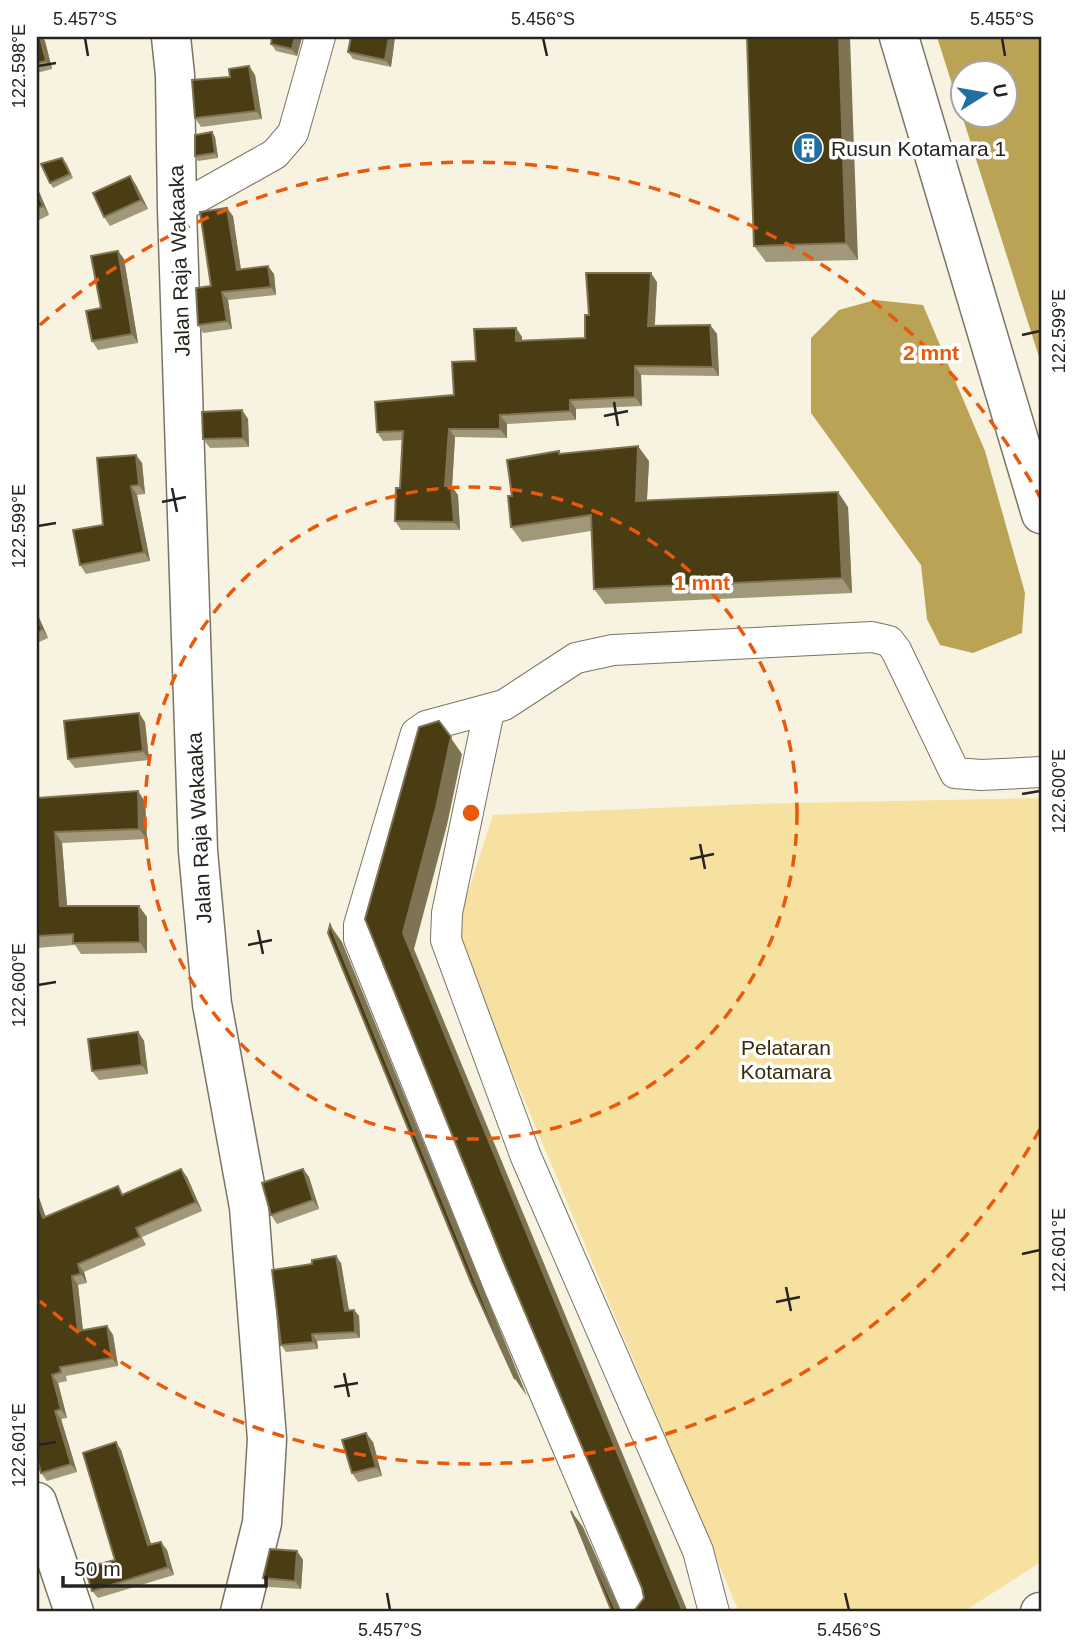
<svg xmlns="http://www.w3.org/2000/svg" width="1078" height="1649" font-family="Helvetica,sans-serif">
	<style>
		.green { fill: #f6e1a0 }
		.water { fill: #bba356; fill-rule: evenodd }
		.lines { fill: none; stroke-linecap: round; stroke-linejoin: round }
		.street-casing { stroke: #797465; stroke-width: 32 }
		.secondary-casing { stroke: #797465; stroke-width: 41 }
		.street { stroke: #fff; stroke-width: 30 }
		.secondary { stroke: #fff; stroke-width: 38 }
		.wall { fill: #a1987a }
		.shaded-wall { fill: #7e7352 }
		.building { fill: #4a3d14; stroke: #7e7352; stroke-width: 2 }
		.ticks { fill: none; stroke: #26241e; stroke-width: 2.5 }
		.ring { fill: none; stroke: #e8590c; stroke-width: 3.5; stroke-dasharray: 12 9 }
		.labels { text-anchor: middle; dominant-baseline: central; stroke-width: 7; stroke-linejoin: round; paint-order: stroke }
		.poi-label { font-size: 21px; fill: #26241e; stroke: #fff; text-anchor: start }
		.street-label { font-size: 21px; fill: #26241e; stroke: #fff }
		.park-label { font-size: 21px; fill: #362c09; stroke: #fff }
		.centre { fill: #e8590c; stroke: #fff; stroke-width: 3.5 }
		.ring-label { font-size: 21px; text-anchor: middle; font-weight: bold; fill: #e8590c; stroke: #fff; stroke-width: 7; stroke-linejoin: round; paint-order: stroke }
		.neatline { fill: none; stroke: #26241e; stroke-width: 2.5 }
		.ticks-label { font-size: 18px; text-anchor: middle; fill: #26241e }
	</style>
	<rect width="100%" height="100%" fill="#f8f2e1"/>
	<path class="green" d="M1041 798V1562L963 1612H739L461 949 459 920 493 815 753 804Z"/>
	<g class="water">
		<path d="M937 37H1041V363ZM962 74H1004V116H962Z"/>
		<path d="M875 300 923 305 985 451 1025 593 1022 633 973 653 940 645 927 619 921 565 811 413V338L839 310Z"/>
	</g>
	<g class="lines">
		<g class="street-casing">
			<g id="street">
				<path d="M177 209 275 154 293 133 320 37"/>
				<path d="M489 711 447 913 446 940 526 1157 698 1551 714 1612"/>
				<path d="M638 1612 499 1286 359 939V925L416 733 426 726 504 705 576 658 613 650 872 637 889 641 896 650 955 773 981 775 1041 772"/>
			</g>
		</g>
		<g class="secondary-casing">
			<g id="secondary">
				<path d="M171 37 175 75 177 209 198 851 212 1004 249 1207 267 1439 262 1523 240 1612"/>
				<path d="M899 37 1041 514"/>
				<path d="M37 1502 74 1612"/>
				<path d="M1040 1612H1041"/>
			</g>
		</g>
		<use href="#street" class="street"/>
		<use href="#secondary" class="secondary"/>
	</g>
	<g class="wall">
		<path d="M37 37H42L45 41 52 69 37 73Z"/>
		<path d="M272 37H302L297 56 276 51 271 44Z"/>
		<path d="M395 37 391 67 353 59 348 52Z"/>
		<path d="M747 37 858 260 766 262 754 246Z"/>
		<path d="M249 66 255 75 262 119 201 127 195 118 230 77Z"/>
		<path d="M212 132 215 137 218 158 198 161 195 156Z"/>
		<path d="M66 162 73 178 53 188 50 183Z"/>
		<path d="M130 176 136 185 148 209 110 226 104 217Z"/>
		<path d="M37 187 49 215 37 221Z"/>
		<path d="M233 216 241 269 274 274 276 295 228 300 232 329 203 333 198 325Z"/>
		<path d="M118 251 124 259 138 343 98 350 92 341Z"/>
		<path d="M657 282 655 325H710L717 334 719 376 641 375 642 406 576 409V420L507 424V438L455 437 452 487 458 495 460 530H401L395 521 400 488 402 440 383 441 377 432 454 395 476 361 516 328 522 337V341L585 338 589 315Z"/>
		<path d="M242 410 248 419 249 447 210 448 203 439Z"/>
		<path d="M561 454 649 461 647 500 848 507 852 593 605 604 594 589 591 531 522 542 511 527 512 496Z"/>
		<path d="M136 455 142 463 145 494 137 495 150 561 86 574 80 565 103 525Z"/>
		<path d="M37 613 48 638 37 643Z"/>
		<path d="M145 722 149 760 75 768 68 759Z"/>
		<path d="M138 791 145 802 147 839 62 843 67 906 147 917V953L81 954 75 945 37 948V798Z"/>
		<path d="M138 1032 144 1041 148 1074 99 1080 92 1071Z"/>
		<path d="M181 1169 187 1177 202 1211 142 1237 146 1245 84 1272 87 1283 78 1285 83 1331 107 1326 113 1335 118 1366 66 1376 67 1381 58 1383 67 1418 61 1419 77 1472 47 1481 41 1473 37 1458V1192L45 1217 124 1194Z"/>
		<path d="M303 1169 309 1177 319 1209 277 1224 271 1215Z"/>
		<path d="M341 1263 349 1310H354L359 1316 360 1338 317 1341 318 1349 286 1352 281 1345 312 1264Z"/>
		<path d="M373 1442 382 1476 358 1482 352 1473Z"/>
		<path d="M121 1450 151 1545 167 1550 174 1575 98 1598 92 1591 115 1560Z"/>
		<path d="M297 1551 303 1560 301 1589 269 1587 263 1578Z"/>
	</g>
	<g class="shaded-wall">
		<path d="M40 37H42L45 41 52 69 46 61Z"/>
		<path d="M295 37H302L297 56 292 49Z"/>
		<path d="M389 37H395L391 67 385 60Z"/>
		<path d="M839 37H850L858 260 846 243Z"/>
		<path d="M249 66 255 75 262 119 256 111Z"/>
		<path d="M212 132 215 137 218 158 215 153Z"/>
		<path d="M130 176 136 185 148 209 141 200Z"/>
		<path d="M37 187 49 215 43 206 37 192Z"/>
		<path d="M227 208 233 216 242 278 237 270Z"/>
		<path d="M118 251 124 259 138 343 132 334Z"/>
		<path d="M268 266 274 274 276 295 271 287Z"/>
		<path d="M651 273 657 282 654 334 648 326Z"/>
		<path d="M222 292 228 300 232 329 227 321Z"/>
		<path d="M710 325 717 334 719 376 713 367Z"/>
		<path d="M516 328 522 337V350L516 341Z"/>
		<path d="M635 366 641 375 642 406 635 397Z"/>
		<path d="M570 400 576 409V420L570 411Z"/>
		<path d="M242 410 248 419 249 447 243 438Z"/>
		<path d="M500 415 507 424V438L500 429Z"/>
		<path d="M449 429 455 437 452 487 458 495 460 530 454 522 445 486Z"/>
		<path d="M638 446 649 461 646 516 636 501Z"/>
		<path d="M136 455 142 463 145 494 139 485Z"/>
		<path d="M131 486 137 495 150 561 144 552Z"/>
		<path d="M838 492 848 507 852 593 842 578Z"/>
		<path d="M37 613 48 638 42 629 37 618Z"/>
		<path d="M139 713 145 722 149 760 143 751Z"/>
		<path d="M439 721 462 754 447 825 414 949 688 1612H683L403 933Z"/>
		<path d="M138 791 145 802 147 839 139 829Z"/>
		<path d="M55 832 62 843 68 917 60 906Z"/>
		<path d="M139 906 147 917V953L140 942Z"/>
		<path d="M330 925 342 942 527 1396 515 1379Z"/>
		<path d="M138 1032 144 1041 148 1074 142 1065Z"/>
		<path d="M181 1169 187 1177 202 1211 196 1202Z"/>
		<path d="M303 1169 309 1177 319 1209 313 1200Z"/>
		<path d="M37 1192 49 1226 43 1218 37 1201Z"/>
		<path d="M336 1256 341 1263 350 1318 345 1311Z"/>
		<path d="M78 1264 84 1272 87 1283 81 1274Z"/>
		<path d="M72 1276 78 1285 84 1340 78 1331Z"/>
		<path d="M354 1310 359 1316 360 1338 355 1332Z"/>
		<path d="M107 1326 113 1335 118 1366 112 1358Z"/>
		<path d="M312 1334 317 1341 318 1349 313 1342Z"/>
		<path d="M52 1375 58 1383 67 1418 61 1409Z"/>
		<path d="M55 1411 61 1419 77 1472 71 1464Z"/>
		<path d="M366 1433 373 1442 382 1476 376 1467Z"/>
		<path d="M116 1442 121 1450 154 1553 148 1545Z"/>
		<path d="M571 1511 583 1527 621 1612 615 1609Z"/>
		<path d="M161 1542 167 1550 174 1575 168 1567Z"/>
		<path d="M297 1551 303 1560 301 1589 295 1581Z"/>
	</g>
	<g class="building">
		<path d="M37 37H40L46 61 37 63Z"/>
		<path d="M272 37H295L292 49 271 44Z"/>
		<path d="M351 37H389L385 60 348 52Z"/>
		<path d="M747 37H839L846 243 754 246Z"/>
		<path d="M249 66 256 111 195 118 192 80 230 77 229 69Z"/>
		<path d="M212 132 215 153 195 156V135Z"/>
		<path d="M62 158 70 174 50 183 41 164Z"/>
		<path d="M130 176 141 200 104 217 93 193Z"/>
		<path d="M37 192 43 206 37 209Z"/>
		<path d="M227 208 237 270 268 266 271 287 222 292 227 321 198 325 196 288 211 286 200 212Z"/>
		<path d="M118 251 132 334 92 341 86 311 101 308 91 256Z"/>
		<path d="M586 273H651L648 326 710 325 713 367 635 366V397L570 400V411L500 415V429H449L445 486H451L454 522 395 521 396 488H400L403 431 377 432 375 402 454 395 452 362 476 361 474 329 516 328V341L585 338V315H589Z"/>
		<path d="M242 410 243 438 203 439 202 412Z"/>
		<path d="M638 446 636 501 838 492 842 578 594 589 591 515 511 527 508 496H512L507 460 559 451V454Z"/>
		<path d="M136 455 139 485 131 486 144 552 80 565 73 530 103 525 97 458Z"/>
		<path d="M37 618 42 629 37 632Z"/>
		<path d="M139 713 143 751 68 759 64 721Z"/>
		<path d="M439 721 451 737 436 808 403 933 683 1612H627L634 1611 644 1598 642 1588 504 1263 365 919 419 727Z"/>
		<path d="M138 791 139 829 55 832 60 906H139L140 942 73 943V934L37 936V798Z"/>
		<path d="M330 925 515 1379 471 1282 328 933Z"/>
		<path d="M138 1032 142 1065 92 1071 88 1039Z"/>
		<path d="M181 1169 196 1202 136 1228 140 1237 78 1264 81 1274 72 1276 78 1331 107 1326 112 1358 60 1367 61 1372 52 1375 61 1409 55 1411 71 1464 41 1473 37 1458V1201L43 1218 118 1186 122 1195Z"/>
		<path d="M303 1169 313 1200 271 1215 262 1183Z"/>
		<path d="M336 1256 345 1311 354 1310 355 1332 312 1334 313 1342 281 1345 272 1270 312 1264V1260Z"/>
		<path d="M366 1433 376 1467 352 1473 342 1440Z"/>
		<path d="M116 1442 148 1545 161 1542 168 1567 92 1591 85 1568 115 1560 83 1453Z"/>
		<path d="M571 1511 615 1609 624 1612H612Z"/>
		<path d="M270 1549 297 1551 295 1581 263 1578Z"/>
	</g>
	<path class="ticks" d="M85 38 88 56M543 38 547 56M1002 38 1005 56M38 66 56 63M1022 335 1040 331M614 402 618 426M604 416 628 411M172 488 177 512M162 502 186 497M38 526 56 523M1022 794 1040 791M700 844 705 869M690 859 714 854M258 930 263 954M248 945 272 940M38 985 56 982M1022 1254 1040 1250M786 1287 791 1311M776 1302 800 1297M344 1373 349 1397M334 1387 358 1383M38 1445 56 1442M387 1593 390 1610M845 1593 849 1610"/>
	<g class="ring">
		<circle cx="471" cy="813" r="326"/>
		<path d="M1040 1129A651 651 0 0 1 40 1301M40 325A651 651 0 0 1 1040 497"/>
	</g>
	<defs>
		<g id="building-disc" transform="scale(1.575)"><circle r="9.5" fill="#216fa1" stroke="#fff"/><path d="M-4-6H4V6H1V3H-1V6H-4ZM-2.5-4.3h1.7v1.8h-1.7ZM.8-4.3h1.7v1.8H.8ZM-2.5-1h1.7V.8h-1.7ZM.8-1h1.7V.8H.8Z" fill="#fff"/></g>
	</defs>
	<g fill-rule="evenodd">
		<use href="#building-disc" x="808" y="148"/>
	</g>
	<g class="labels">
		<g class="poi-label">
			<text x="831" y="148">Rusun Kotamara 1</text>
		</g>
		<g class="street-label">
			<text transform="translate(179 261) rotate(-92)">Jalan Raja Wakaaka</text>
			<text transform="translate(199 828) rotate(-93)">Jalan Raja Wakaaka</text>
		</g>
		<g class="park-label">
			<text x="786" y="1047">Pelataran<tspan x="786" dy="24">Kotamara</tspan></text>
		</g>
	</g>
	<circle cx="471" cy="813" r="10" class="centre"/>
	<g class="ring-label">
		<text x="931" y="360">2 mnt</text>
		<text x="702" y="590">1 mnt</text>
	</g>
	<rect width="1078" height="1649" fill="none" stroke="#ffffff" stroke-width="77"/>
	<g transform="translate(984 94) rotate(79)"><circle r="33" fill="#ffffff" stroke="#a8a7a5" stroke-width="2"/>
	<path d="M0-5L12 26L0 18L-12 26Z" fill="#216fa1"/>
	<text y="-10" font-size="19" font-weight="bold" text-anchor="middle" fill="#26241e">U</text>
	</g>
	<path d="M63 1576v10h203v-10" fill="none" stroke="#26241e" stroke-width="3.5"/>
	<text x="74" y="1576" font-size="21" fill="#26241e" stroke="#ffffff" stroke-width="5" paint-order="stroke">50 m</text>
	<rect x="38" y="38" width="1002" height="1572" class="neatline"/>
	<g class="ticks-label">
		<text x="85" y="25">5.457°S</text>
		<text x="543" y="25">5.456°S</text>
		<text x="1002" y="25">5.455°S</text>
		<text transform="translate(19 66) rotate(-90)" y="6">122.598°E</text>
		<text transform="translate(1059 331) rotate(-90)" y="6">122.599°E</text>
		<text transform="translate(19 526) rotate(-90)" y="6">122.599°E</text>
		<text transform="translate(1059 791) rotate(-90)" y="6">122.600°E</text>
		<text transform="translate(19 985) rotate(-90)" y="6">122.600°E</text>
		<text transform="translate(1059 1250) rotate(-90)" y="6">122.601°E</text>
		<text transform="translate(19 1445) rotate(-90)" y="6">122.601°E</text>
		<text x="390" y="1636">5.457°S</text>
		<text x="849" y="1636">5.456°S</text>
	</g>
</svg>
